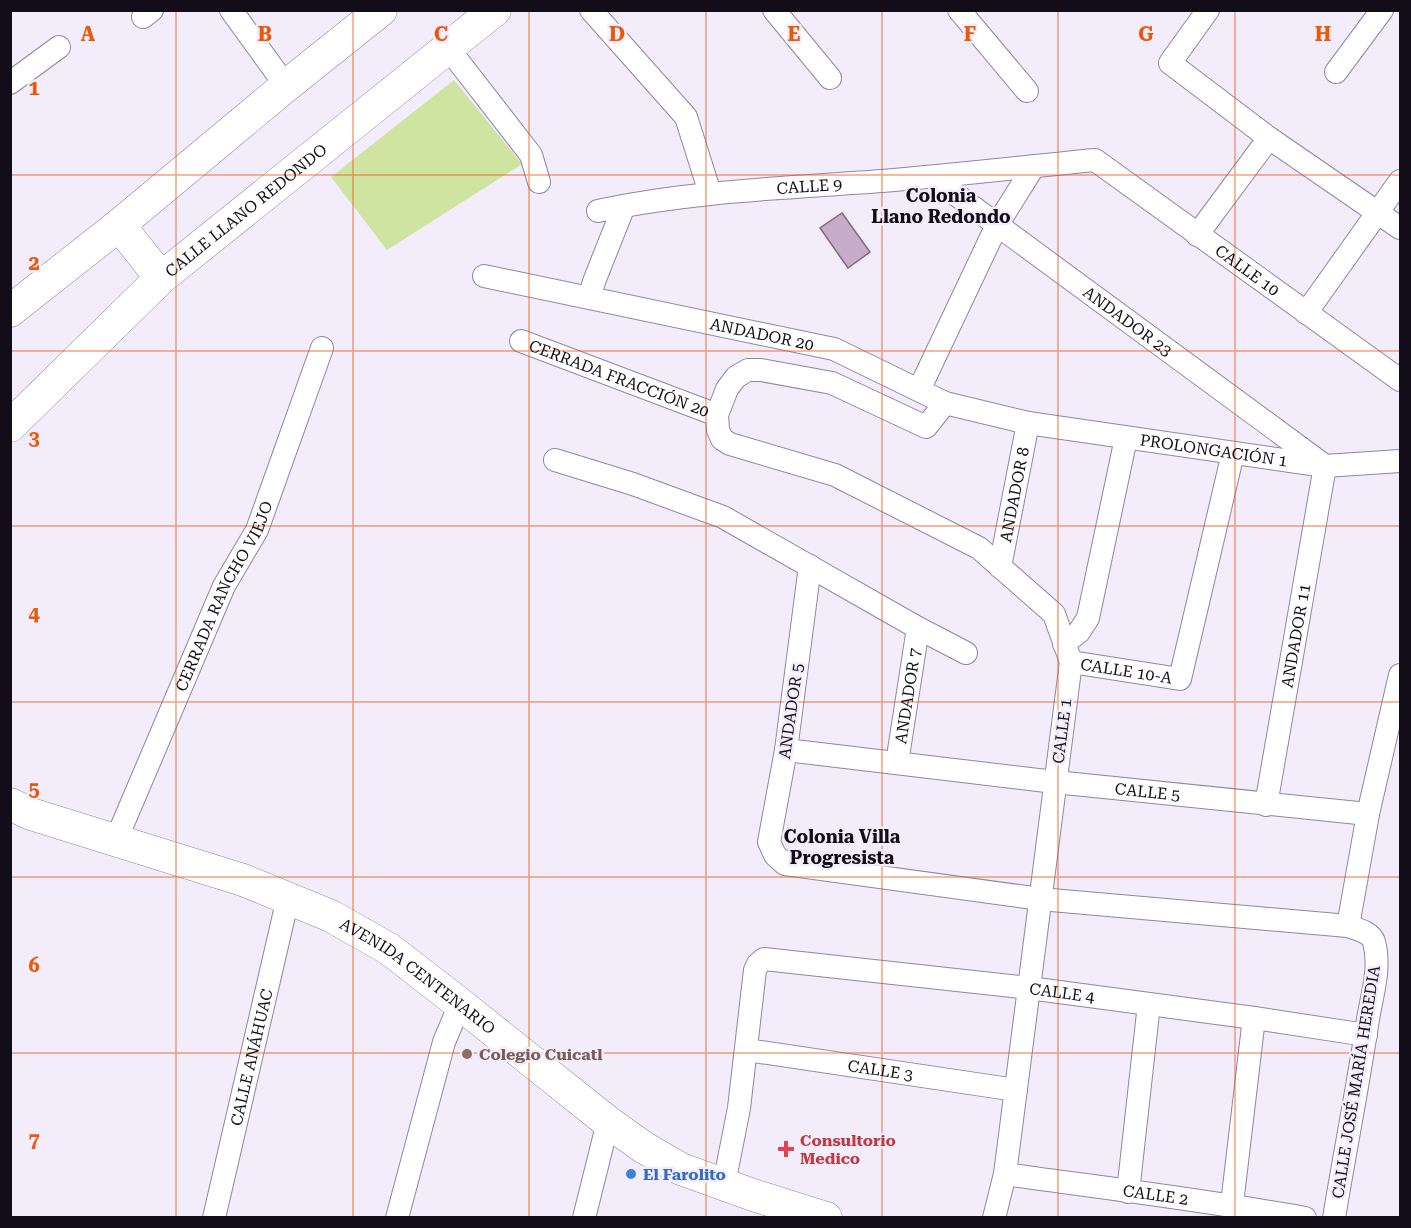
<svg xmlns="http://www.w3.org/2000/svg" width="1411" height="1228" font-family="'Roboto Serif',serif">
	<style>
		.green { fill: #cfe4a1 }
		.building { fill: #c7adca; stroke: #7f6882; stroke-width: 1.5 }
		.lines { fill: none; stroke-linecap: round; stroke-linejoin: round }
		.street-casing { stroke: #9384a4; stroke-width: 24 }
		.secondary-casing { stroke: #9384a4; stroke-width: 33 }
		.street { stroke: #fff; stroke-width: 22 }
		.secondary { stroke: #fff; stroke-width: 32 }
		.grid { fill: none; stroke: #e8590c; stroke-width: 1.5; stroke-opacity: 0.55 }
		.education-dot { fill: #8d6e63; stroke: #f2ecfb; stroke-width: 2 }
		.health-dot { fill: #e0444e; stroke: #f2ecfb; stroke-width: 2 }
		.shop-dot { fill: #3f7fe0; stroke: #f2ecfb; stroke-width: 2 }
		.labels { text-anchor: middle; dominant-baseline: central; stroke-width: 5; stroke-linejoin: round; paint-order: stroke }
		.street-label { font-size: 16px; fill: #120d18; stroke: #f2ecfb }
		.education-label { font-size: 16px; font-weight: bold; fill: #785e54; stroke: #f2ecfb; text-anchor: start }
		.health-label { font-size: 16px; font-weight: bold; fill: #be3a42; stroke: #f2ecfb; text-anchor: start }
		.shop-label { font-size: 16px; font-weight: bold; fill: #366cbe; stroke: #f2ecfb; text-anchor: start }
		.neighbourhood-label { font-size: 18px; font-weight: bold; fill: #120d18; stroke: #f2ecfb }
		.grid-label { font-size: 20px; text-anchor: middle; font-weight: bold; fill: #e8590c; stroke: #f2ecfb; stroke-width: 5; stroke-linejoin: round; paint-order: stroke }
	</style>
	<rect width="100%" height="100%" fill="#f2ecfb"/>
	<path class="green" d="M454 80 522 164 387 250 331 177Z"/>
	<path class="building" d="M842 213 870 252 848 268 820 228Z"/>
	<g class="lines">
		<g class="street-casing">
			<g id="street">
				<path d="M231 10 286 86"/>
				<path d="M591 10 686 117 710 193"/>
				<path d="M774 10 830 78"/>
				<path d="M959 10 1027 91"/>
				<path d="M1208 10 1170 63 1269 138 1400 228"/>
				<path d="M143 17 152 10"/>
				<path d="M448 48 531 155 539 182"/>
				<path d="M1336 72 1382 10"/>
				<path d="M10 83 59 47"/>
				<path id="s1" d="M932 177 1321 463"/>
				<path id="s2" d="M598 211C691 191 787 188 882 181 953 175 1024 167 1095 160L1400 380"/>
				<path d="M1197 235 1269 138"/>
				<path id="s3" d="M484 276 834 349 945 403 1028 423 1325 466 1400 461"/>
				<path d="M589 297 595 279 624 206"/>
				<path d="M1306 313 1400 181"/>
				<path id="s4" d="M521 341 717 415"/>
				<path d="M919 390 997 225 1034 166"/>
				<path d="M945 403 926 427 832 383 761 370H748L736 377 727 389 717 415 718 430 722 439 730 444 835 475 979 548 1054 614 1071 662 1005 1174 994 1218"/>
				<path d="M555 460 633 484 723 517 918 628 966 653"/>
				<path d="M810 566 786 750 769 842 775 855 785 864 1040 899 1348 926C1357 929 1371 932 1374 942 1381 967 1372 995 1368 1019 1358 1086 1345 1151 1334 1218"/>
				<path id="s5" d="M1000 567 1028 423"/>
				<path d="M1064 644 1079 632 1088 618 1126 438"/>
				<path id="s6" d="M1071 662 1180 679 1233 453"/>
				<path id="s7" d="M786 750 1055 782 1368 814"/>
				<path id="s8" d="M897 763 918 628"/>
				<path id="s9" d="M1266 805 1325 466"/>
				<path id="s10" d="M116 840 224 586 257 530 322 348"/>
				<path d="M1348 926 1368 814 1400 675"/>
				<path id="s11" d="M747 1050 1016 1090"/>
				<path id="s12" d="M1005 1174C1105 1188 1205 1200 1305 1218"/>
				<path id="s13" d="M724 1184 739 1108 755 970 758 964 764 959 1029 988 1254 1018 1366 1035"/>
				<path d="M1128 1192 1149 1004"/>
				<path d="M1232 1204 1254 1018"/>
				<path id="s14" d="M214 1218 288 898"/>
				<path d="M397 1218 444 1042 460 1004"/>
				<path d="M584 1218 608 1122"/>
			</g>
		</g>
		<g class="secondary-casing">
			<g id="secondary">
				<path d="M119 225 161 278"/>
				<path d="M10 311 119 225 286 86 381 10"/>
				<path id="s15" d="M10 426 161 278 495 10"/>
				<path id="s16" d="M10 804 31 814 243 880 331 916 389 949 460 1004 608 1122 643 1147 681 1169 753 1195 826 1218"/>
			</g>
		</g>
		<use href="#street" class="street"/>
		<use href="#secondary" class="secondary"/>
	</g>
	<path class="grid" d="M176 10V1218M353 10V1218M529 10V1218M706 10V1218M882 10V1218M1058 10V1218M1235 10V1218M10 175H1400M10 351H1400M10 526H1400M10 702H1400M10 877H1400M10 1053H1400"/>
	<circle class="education-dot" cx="467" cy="1054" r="6"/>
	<path class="health-dot" d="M783 1140h6v6h6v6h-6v6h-6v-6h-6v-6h6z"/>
	<circle class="shop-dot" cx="631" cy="1174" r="6"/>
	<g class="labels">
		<g class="street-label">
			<text stroke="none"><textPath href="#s2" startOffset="213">CALLE 9</textPath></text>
			<text stroke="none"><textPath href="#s15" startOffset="320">CALLE LLANO REDONDO</textPath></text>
			<text stroke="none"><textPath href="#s2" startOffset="688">CALLE 10</textPath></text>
			<text stroke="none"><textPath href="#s1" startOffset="243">ANDADOR 23</textPath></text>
			<text stroke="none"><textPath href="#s3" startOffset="284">ANDADOR 20</textPath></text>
			<text stroke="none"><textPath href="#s4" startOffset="105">CERRADA FRACCIÓN 20</textPath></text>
			<text stroke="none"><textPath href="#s3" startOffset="754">PROLONGACIÓN 1</textPath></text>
			<text stroke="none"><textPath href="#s5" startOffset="74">ANDADOR 8</textPath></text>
			<text stroke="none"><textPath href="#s10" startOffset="267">CERRADA RANCHO VIEJO</textPath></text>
			<text stroke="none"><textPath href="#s9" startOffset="172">ANDADOR 11</textPath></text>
			<text stroke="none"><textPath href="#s6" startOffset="56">CALLE 10-A</textPath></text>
			<text stroke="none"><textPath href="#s8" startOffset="68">ANDADOR 7</textPath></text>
			<text transform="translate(791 711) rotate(-82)">ANDADOR 5</text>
			<text transform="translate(1062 731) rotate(-83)">CALLE 1</text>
			<text stroke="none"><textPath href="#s7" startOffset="364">CALLE 5</textPath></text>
			<text stroke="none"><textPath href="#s16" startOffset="446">AVENIDA CENTENARIO</textPath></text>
			<text stroke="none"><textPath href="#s13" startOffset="531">CALLE 4</textPath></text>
			<text stroke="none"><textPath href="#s14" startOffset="165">CALLE ANÁHUAC</textPath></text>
			<text stroke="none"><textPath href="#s11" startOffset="135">CALLE 3</textPath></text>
			<text transform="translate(1356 1082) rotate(-81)">CALLE JOSÉ MARÍA HEREDIA</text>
			<text stroke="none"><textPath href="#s12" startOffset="152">CALLE 2</textPath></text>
		</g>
		<g class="education-label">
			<text x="479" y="1054">Colegio Cuicatl</text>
		</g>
		<g class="health-label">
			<text x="800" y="1140">Consultorio<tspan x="800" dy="18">Medico</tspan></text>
		</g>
		<g class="shop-label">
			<text x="643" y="1174">El Farolito</text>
		</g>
		<g class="neighbourhood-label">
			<text x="941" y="195">Colonia<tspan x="941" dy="21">Llano Redondo</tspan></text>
			<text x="842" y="836">Colonia Villa<tspan x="842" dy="21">Progresista</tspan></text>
		</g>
	</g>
	<g class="grid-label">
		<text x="88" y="41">A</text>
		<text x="265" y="41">B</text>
		<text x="441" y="41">C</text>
		<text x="617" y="41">D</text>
		<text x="794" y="41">E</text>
		<text x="970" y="41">F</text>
		<text x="1146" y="41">G</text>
		<text x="1323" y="41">H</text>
		<text x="34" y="95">1</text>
		<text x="34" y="270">2</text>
		<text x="34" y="445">3</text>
		<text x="34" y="621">4</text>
		<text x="34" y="796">5</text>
		<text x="34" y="972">6</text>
		<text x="34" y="1147">7</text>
	</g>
	<rect width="1411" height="1228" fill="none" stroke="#120d18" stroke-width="24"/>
</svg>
